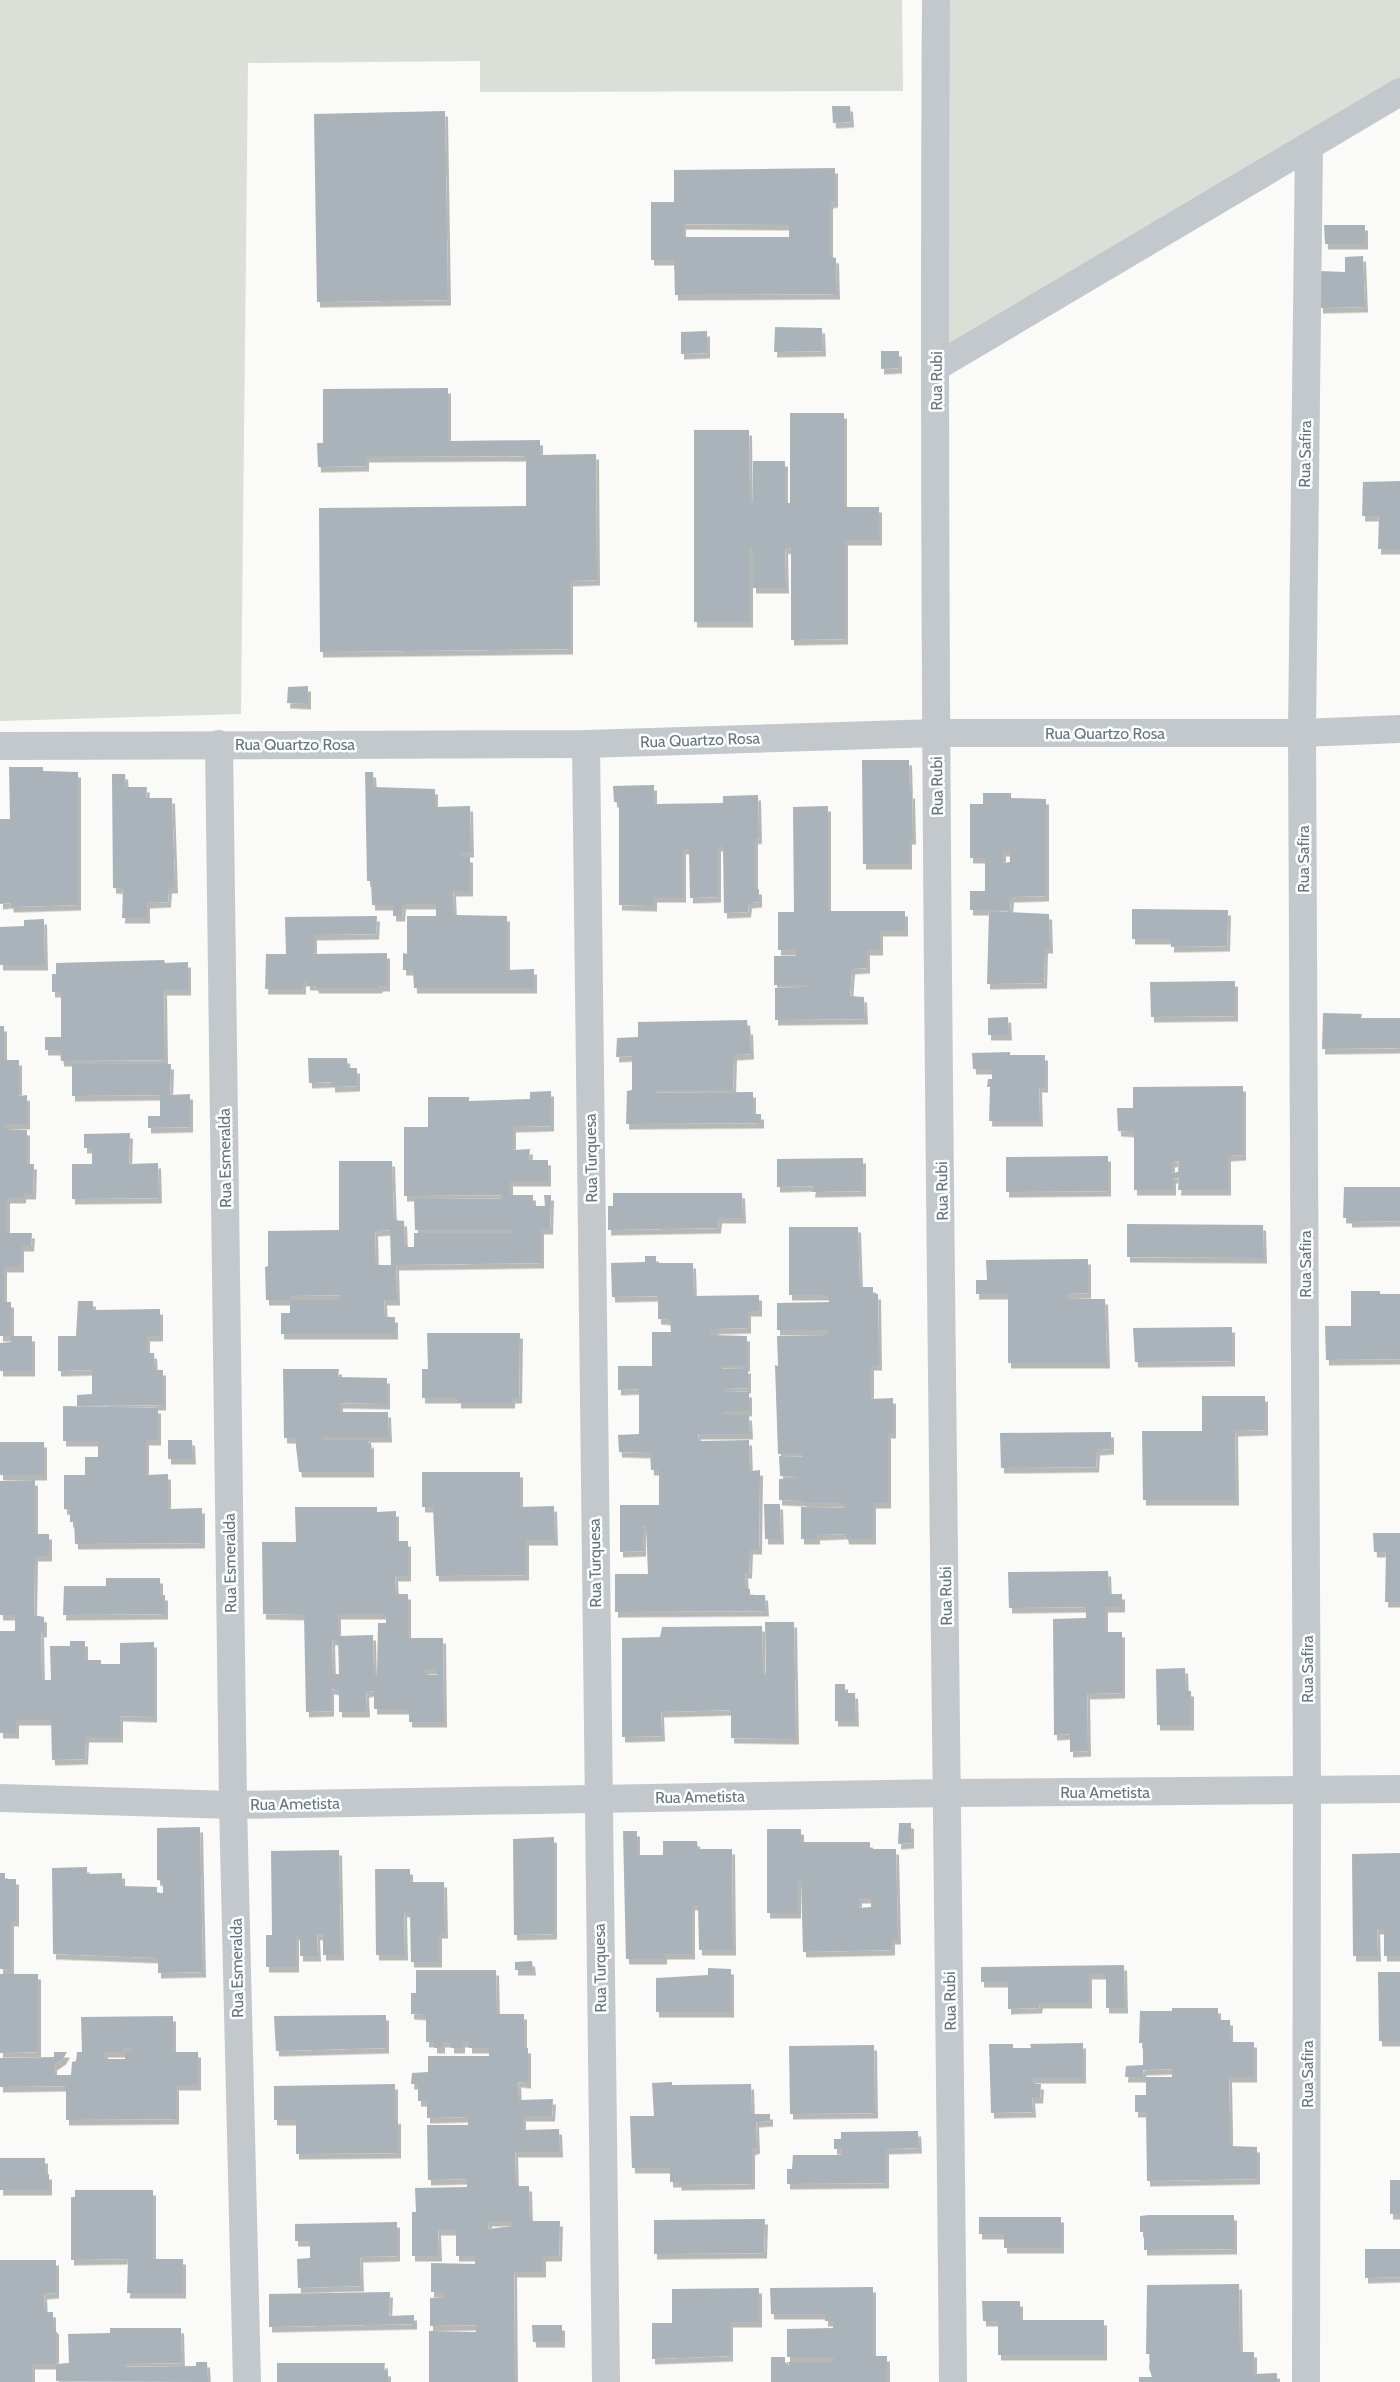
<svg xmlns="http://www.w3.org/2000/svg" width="1400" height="2382" font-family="Cabin,sans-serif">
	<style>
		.green { fill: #dadfd7 }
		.building { fill: #aab3b9; fill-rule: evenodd; filter: url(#shadow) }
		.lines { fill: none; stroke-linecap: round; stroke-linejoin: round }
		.minor { stroke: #c3c8cc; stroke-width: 28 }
		.labels { text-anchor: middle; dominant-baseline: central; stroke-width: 5; stroke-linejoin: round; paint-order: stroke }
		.street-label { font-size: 16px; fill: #657683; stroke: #fff }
	</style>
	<defs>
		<filter id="shadow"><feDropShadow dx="3" dy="5.5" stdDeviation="0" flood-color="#0004"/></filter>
	</defs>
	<rect width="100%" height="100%" fill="#fafaf8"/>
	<g class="green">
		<path d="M0 0H902L903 91 480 92V61L248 63 241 714 0 721Z"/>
		<path d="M936 0H1400V92L936 367Z"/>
	</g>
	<g class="building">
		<path d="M832 106H850L851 122 833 123Z"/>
		<path d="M445 111 448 300 317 302 314 114Z"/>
		<path d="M835 168V202L830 203V257L836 258 837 294 675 295 674 260H651V202H674V170ZM683 224 789 225V237H683Z"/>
		<path d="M1324 225H1365V244H1325Z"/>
		<path d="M1363 256 1365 307 1320 308V271L1345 272V257Z"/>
		<path d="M775 327 822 328 823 351 774 352Z"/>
		<path d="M707 331V353L681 354V332Z"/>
		<path d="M881 351H899V368L881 369Z"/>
		<path d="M448 388V441L540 440V455L596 454 597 580 570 581V649L320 652 319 508 526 506V456L366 457V466L318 467 317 443H323V389Z"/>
		<path d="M790 413H844V507H879V540H845V639L791 640V548L785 549 786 588H753V549L750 548V622H694V430H749L750 502H753V461H785V503H790Z"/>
		<path d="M1400 481V549H1378L1379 516H1362L1363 482Z"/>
		<path d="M308 686V704L287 703 288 687Z"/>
		<path d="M862 760H909L910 793H912L913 839H909V864H863Z"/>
		<path d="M9 767H43V771L78 772V905L11 907 10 903 0 904V819H10Z"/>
		<path d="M365 772H373L374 787 435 789V807L470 806 471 852H460V857H470V891H453L454 915 507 916V970L534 969V988H414L413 970H403V953L407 954V916H436V904H403L402 916H393V905H372L371 881H367Z"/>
		<path d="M112 774H125L126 787H147L146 798H172L175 888H169L168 902 147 903V918H122L123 889 113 888Z"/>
		<path d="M654 785V804L723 803V796L758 795 759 838 755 839V889H759V902L749 903 748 912 724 913 723 846H718V897L690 898 689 849H683V897H654V906L619 905V802H614L613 786Z"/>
		<path d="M983 793H1011V798L1046 799V896L1011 897 1010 910H970V891H985V858H970V804H983ZM1003 851H1010V862L1003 863Z"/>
		<path d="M828 806V911H905V931H880V950H867V968L852 969 850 996 864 997 865 1019 775 1020V988L805 987 806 985H774V956H796V950H778V912H794L793 807Z"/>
		<path d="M1132 909 1228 910 1227 946 1171 947V939H1132Z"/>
		<path d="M989 911 1049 914 1050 948H1045L1044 983 987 984Z"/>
		<path d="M377 916 376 934 314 935V954L387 953V986H380L379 988H316L315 985H307V981H303V989H265L266 954H286L285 917Z"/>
		<path d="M44 919 45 965H0V927L24 926V920Z"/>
		<path d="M164 960 165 963 188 962V990H164L165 1060 61 1061 60 1050H45V1037H61V992H52V974H56V963Z"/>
		<path d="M1235 981V1016L1151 1017 1150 982Z"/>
		<path d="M1323 1013 1362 1014 1361 1018H1400V1048L1322 1049Z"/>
		<path d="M1008 1017 1009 1035H988V1018Z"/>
		<path d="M747 1020 748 1029H750L751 1054 734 1055 733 1090H655V1093L753 1092V1114H761V1123L626 1124 627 1091 632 1090V1056L616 1057 617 1038 638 1037V1022Z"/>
		<path d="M0 1026H4V1060H19V1096L27 1095V1124H5V1129L27 1130V1164H34L33 1194H23V1198H7V1233H32L31 1246H21V1267H4V1302H11V1336H0Z"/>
		<path d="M1010 1052V1055H1045V1087H1039L1040 1121H989L990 1087H987L988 1079H992V1069H973L972 1053Z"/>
		<path d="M308 1058H347L348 1068H357V1086L332 1087V1082L309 1083Z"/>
		<path d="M72 1064H171L170 1095 190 1094V1127L148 1128V1116H160V1095L72 1096Z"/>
		<path d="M1243 1086V1155L1228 1156V1190H1178L1179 1178H1173V1190H1134V1132L1118 1131 1117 1108H1133V1087ZM1179 1161 1178 1172 1172 1173V1162Z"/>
		<path d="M551 1091V1126L513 1127V1150L530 1149 529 1160H548V1181H510V1195H533V1206H545L544 1195H551L550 1229H541V1263L396 1265 397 1300H384L385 1317H395V1334H281V1313H290V1300H340V1295L291 1296V1300H266L265 1267 268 1266V1231L339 1230V1161H392L394 1220 404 1221 405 1247H414V1233H513V1230H415L414 1198 503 1199V1195L404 1196V1127H428V1097H469V1101L530 1099V1092ZM390 1230 391 1265H376L375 1231Z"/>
		<path d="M130 1133 129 1164 158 1163 159 1198 72 1199V1164H92V1148H84V1134Z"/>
		<path d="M1108 1156V1191L1006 1192V1157Z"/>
		<path d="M863 1158V1191L812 1192 813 1186 777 1187V1159Z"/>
		<path d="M1344 1187H1400V1221L1349 1222V1218H1343Z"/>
		<path d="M613 1193H742L743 1218H719L718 1228 608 1230V1206H613Z"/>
		<path d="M1127 1224 1263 1225 1264 1258 1127 1257Z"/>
		<path d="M789 1227H858L860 1287H873V1294H878L879 1365H871V1399L893 1398V1433H888V1503H873V1539H846L845 1534 817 1535V1539H801V1507L845 1508V1503H804V1501L779 1500V1479H796V1477L780 1476 779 1456 803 1457V1454H778L775 1365 778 1366 777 1336 828 1335V1330H777V1303L829 1302V1295H789Z"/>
		<path d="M645 1256H656V1263H693L694 1296 759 1295V1311H748V1328L715 1329 716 1331H710V1335L747 1336V1366H723L722 1369 748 1368V1388L723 1389V1391L749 1392V1411H723V1415H749L750 1434H698L699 1441 749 1440 750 1471 760 1470 759 1549H750L749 1573H745L746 1589H750V1595H765L766 1611 615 1612V1574H648L646 1526 643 1527V1551L620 1552V1505H659V1470H651L650 1453 619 1452 618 1435 639 1434V1389L618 1390V1366H652V1332H671L670 1320 658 1319V1296L612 1297 611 1263 645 1262Z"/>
		<path d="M1088 1259V1293L1066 1294V1299H1105L1107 1363H1008V1294H976V1280H987L986 1260Z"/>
		<path d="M1351 1291H1380V1294H1400V1359L1326 1360 1325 1326H1351Z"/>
		<path d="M78 1301H93V1310L160 1309V1336H147V1353H154L155 1370H163V1405L77 1406V1395L92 1394V1370L58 1371V1336H76Z"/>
		<path d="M1232 1327V1361L1135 1362 1133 1328Z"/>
		<path d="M427 1333H520L519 1398H512V1403H458V1398H422V1369H428Z"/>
		<path d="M11 1336H32V1371H0V1343L11 1342Z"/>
		<path d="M283 1369H339L338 1377 387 1378V1404L340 1403V1412H388L389 1437H322V1440H369L368 1443 371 1442V1472H299L295 1438H284Z"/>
		<path d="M1202 1396H1265V1430L1235 1431 1236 1500H1143L1142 1431H1202Z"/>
		<path d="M63 1406 158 1408V1440H146V1475L168 1474V1509L202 1508V1543L75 1544 74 1522H70V1510L64 1509V1475H85V1457H98V1441H63Z"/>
		<path d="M1111 1432V1449L1097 1450 1096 1467 1001 1468 1000 1433Z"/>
		<path d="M168 1440H192L193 1459H168Z"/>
		<rect x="0" y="1442" width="44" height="33"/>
		<path d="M422 1472H520V1507L554 1506 555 1540H526V1575L436 1576 433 1507H422Z"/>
		<path d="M35 1480V1534H49V1556H35L34 1615 44 1617V1632H41L42 1680H51L50 1646H70V1641H85V1660H101V1664H120V1643L154 1642V1717L120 1716V1737H86L85 1759 52 1760 51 1720H16V1733H0V1631H15V1615H0V1481Z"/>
		<path d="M764 1504H780L781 1539H765Z"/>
		<path d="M295 1507H377V1512L396 1511V1541H408V1576H395L396 1594H408V1638H443L444 1722H409V1709H374V1691L366 1692 367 1712H339V1690L331 1689V1711L306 1712 304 1615 263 1614 262 1542H296ZM338 1614H386V1623H378L377 1675H374L373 1635 338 1636ZM332 1640H338L339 1674H333ZM425 1669H437V1675H425Z"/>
		<path d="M1373 1533H1400V1602H1385L1386 1552H1374Z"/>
		<path d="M1108 1571 1109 1594H1122V1607H1105V1632H1122V1693L1087 1694 1088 1751 1070 1752V1734L1054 1735 1053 1619 1086 1618V1607L1009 1608 1008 1572Z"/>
		<path d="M106 1578H160V1595H165V1614L63 1615 64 1586H106Z"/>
		<path d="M765 1622H794L796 1739 731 1738V1710L661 1712 662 1736 622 1737V1638L660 1637 662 1627 762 1626 763 1674H766Z"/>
		<path d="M1185 1668 1186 1691H1191V1725H1157L1156 1669Z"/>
		<path d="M835 1684H845V1693H855L856 1721H835Z"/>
		<path d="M899 1823H911V1843L898 1844Z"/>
		<path d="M200 1827 203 1972 158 1973V1958L53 1954 52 1868 87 1867V1874L122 1873V1886L157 1887V1893H163V1881L157 1880V1828Z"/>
		<path d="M767 1829H801V1842H870V1849H896L898 1939H892V1950L803 1952 801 1881H798V1913H767ZM859 1898H871V1907L859 1908Z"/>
		<path d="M623 1831H637V1855H663V1841H697L698 1849H732L733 1950H699L698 1905H692V1954H664V1959H626Z"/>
		<path d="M554 1837V1934L514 1935 513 1839Z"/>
		<path d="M339 1850 341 1955H323V1934L317 1935 318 1956H300V1935H296V1967H266V1935H272L271 1851Z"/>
		<path d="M1400 1853V1956H1384V1929H1377L1378 1956H1353L1352 1854Z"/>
		<path d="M375 1869H410V1882H444L445 1933H439V1962H411L410 1912H404L405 1955H376Z"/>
		<path d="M0 1873H5V1879H16V1921H11V1970L0 1969Z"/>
		<path d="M532 1961 533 1970H515V1962Z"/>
		<path d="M1124 1965 1125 2008H1106V1974H1089V2003H1040L1039 2008 1008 2009V1982H981V1967Z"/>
		<path d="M708 1968 731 1969V2012H656V1978L708 1975Z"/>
		<path d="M416 1970H496L497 2014H524V2048H528V2083L518 2082 519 2100 553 2099 552 2116H523V2130L559 2129 560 2152H515L516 2186H529L530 2221H560L559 2256H543V2272H514L515 2382H429V2331L476 2332V2325L430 2326V2298L445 2297V2292H431V2263L475 2264V2256H456V2230H438L439 2256H412V2212H416L415 2188 467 2187V2179L428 2180 427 2125H468L467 2117 427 2118V2101H418V2084H411L412 2073 428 2072V2056H489V2048H469V2042H462V2048H451V2042H442V2048H434V2042H426V2015L411 2014V1993H416ZM489 2221H512V2226L488 2229Z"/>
		<path d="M1378 1972H1400V2041H1379Z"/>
		<path d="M0 1974H38V2052L0 2053Z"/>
		<path d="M1172 2008H1218V2020H1230V2042H1254V2077H1229L1230 2128V2146L1257 2147V2179L1147 2181 1146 2112H1135V2095H1146V2077H1172V2069L1143 2070 1144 2077H1125L1126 2066 1143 2065V2043H1139L1140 2011H1172Z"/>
		<path d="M386 2015V2048L276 2051 274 2016Z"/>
		<path d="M173 2016V2052H198V2085H176V2119L66 2120V2086L0 2087V2058L54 2057V2052H67L63 2059 54 2065V2075H71L72 2062 76 2061 77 2052H82L81 2017ZM122 2048H131V2052H125V2059H105V2052H122Z"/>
		<path d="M1083 2043V2078H1032V2084H1041L1040 2098H1032L1033 2112 991 2113 989 2044H1013V2048H1031L1030 2044Z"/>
		<path d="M874 2045 875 2113 790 2114 789 2046Z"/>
		<path d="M672 2082V2085L751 2084 752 2114H770V2121L756 2122 757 2148 752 2150V2184L678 2185 679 2182H670V2168H632L630 2116H654L652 2083Z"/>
		<path d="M395 2084V2119L398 2118V2153L296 2154V2120H274V2086Z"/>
		<path d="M918 2131 919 2148 886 2149V2183L787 2184V2169H792L793 2155H841L842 2149H834V2139H841V2132Z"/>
		<path d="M0 2158H45V2174H49V2190H0Z"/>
		<rect x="1390" y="2180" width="10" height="34"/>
		<path d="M75 2190H153V2259H183V2293H127L128 2259 71 2260V2197H75Z"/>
		<path d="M1149 2215H1234V2249L1144 2250V2232H1140V2216Z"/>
		<path d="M979 2217H1061V2248H1004V2234H979Z"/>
		<path d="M765 2219 764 2253 654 2254V2220Z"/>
		<path d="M397 2222V2256L360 2257 361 2286 298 2288 297 2259 310 2258V2241H295V2224Z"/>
		<path d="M1365 2249H1400V2277L1365 2278Z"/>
		<path d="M0 2260H56V2293L44 2294 45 2312H53V2326L56 2329V2364H32V2382H0Z"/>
		<path d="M1239 2284 1240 2352H1254V2374L1277 2373V2382H1139V2377H1152L1149 2368 1150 2354H1146L1147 2285Z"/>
		<path d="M873 2287V2356H887V2382H771V2357H785V2365H789L788 2362H834V2357H787V2329L833 2328V2321H825V2314H771L770 2288Z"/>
		<path d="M759 2288V2322H730V2356L652 2359V2323H672V2289Z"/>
		<path d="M390 2292 389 2316 414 2315V2324L269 2327V2294Z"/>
		<path d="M982 2301H1020V2320H1104V2355H998V2321H983Z"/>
		<path d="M532 2325H562V2342H533Z"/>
		<path d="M110 2328H181L182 2363 125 2364V2367L196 2366V2362H207L208 2382 56 2381V2364L69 2363 68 2334 110 2333Z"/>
		<path d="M277 2363H385L384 2371H388V2382H277Z"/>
	</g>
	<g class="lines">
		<g class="minor">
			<path d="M936 0C931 794 946 1588 953 2382"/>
			<path d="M936 367 1400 92"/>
			<path d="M219 744 233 1805 247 2382"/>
			<path d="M586 744 606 2382"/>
			<path d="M0 746 586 744 937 733H1302L1400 729"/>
			<path d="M0 1798 233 1805 948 1793 1400 1789"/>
			<path d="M1306 2382 1307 1791 1302 733 1309 146"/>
		</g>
	</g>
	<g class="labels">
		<g class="street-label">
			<text transform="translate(936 381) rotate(-90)">Rua Rubi</text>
			<text transform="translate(1305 454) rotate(-89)">Rua Safira</text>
			<text x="1105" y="733">Rua Quartzo Rosa</text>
			<text transform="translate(700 740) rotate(-2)">Rua Quartzo Rosa</text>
			<text x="295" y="744">Rua Quartzo Rosa</text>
			<text transform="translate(937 786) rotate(-91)">Rua Rubi</text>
			<text transform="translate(1303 859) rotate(-90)">Rua Safira</text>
			<text transform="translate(225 1158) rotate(-91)">Rua Esmeralda</text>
			<text transform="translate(591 1158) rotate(-91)">Rua Turquesa</text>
			<text transform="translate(942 1191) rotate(-91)">Rua Rubi</text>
			<text transform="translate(1305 1264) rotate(-90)">Rua Safira</text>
			<text transform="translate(230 1563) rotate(-91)">Rua Esmeralda</text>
			<text transform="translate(595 1563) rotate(-91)">Rua Turquesa</text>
			<text transform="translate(946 1596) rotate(-91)">Rua Rubi</text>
			<text transform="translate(1307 1669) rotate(-90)">Rua Safira</text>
			<text x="1105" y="1792">Rua Ametista</text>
			<text transform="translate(700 1797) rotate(-1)">Rua Ametista</text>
			<text transform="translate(295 1804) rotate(-1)">Rua Ametista</text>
			<text transform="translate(237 1968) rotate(-91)">Rua Esmeralda</text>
			<text transform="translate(600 1968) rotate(-91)">Rua Turquesa</text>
			<text transform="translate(950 2001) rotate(-91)">Rua Rubi</text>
			<text transform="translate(1307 2074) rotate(-90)">Rua Safira</text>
		</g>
	</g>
</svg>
